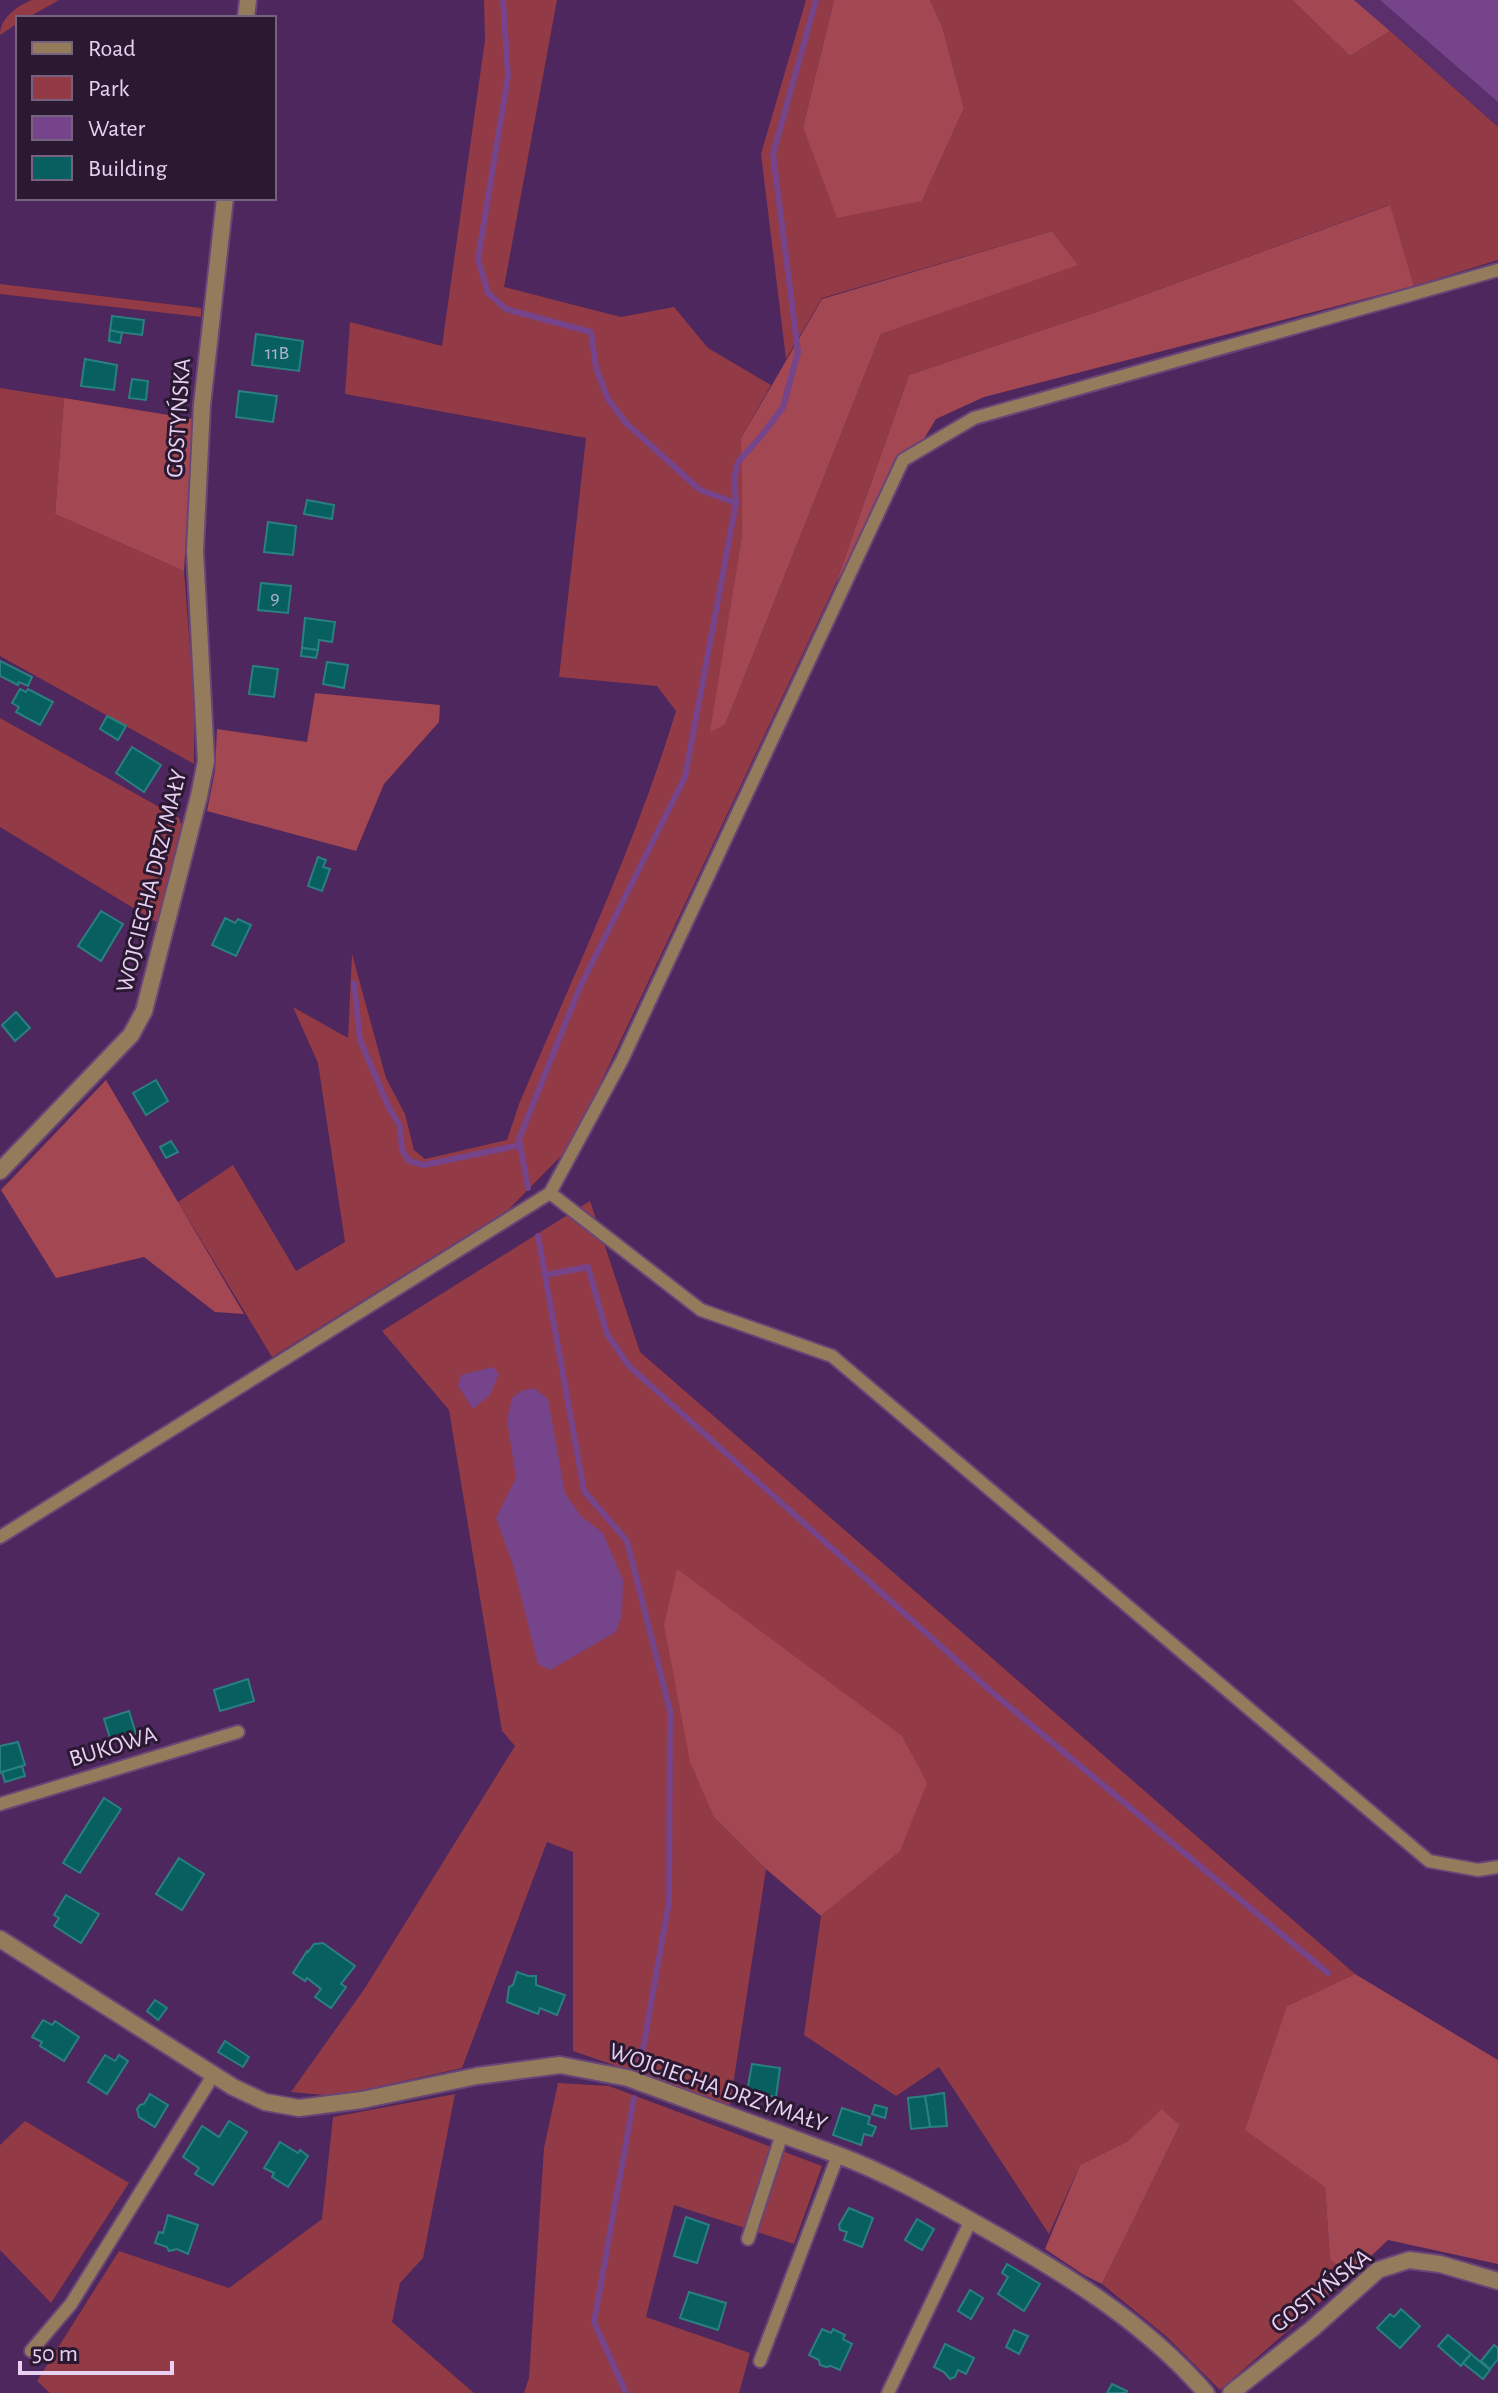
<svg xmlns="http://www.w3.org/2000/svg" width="1498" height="2393" font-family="'Alegreya Sans',sans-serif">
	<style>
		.built { fill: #5a2f6c }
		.green { fill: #923a45 }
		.forest { fill: #a34752 }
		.water { fill: #75448a }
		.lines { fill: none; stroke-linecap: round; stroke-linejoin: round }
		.stream { stroke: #75448a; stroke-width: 6 }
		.building { fill: #075f5f; stroke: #2a8081; stroke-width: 2 }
		.service-casing { stroke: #694578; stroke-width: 16 }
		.minor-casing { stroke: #694578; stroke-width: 20 }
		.service { stroke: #937b5b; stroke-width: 12 }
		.minor { stroke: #937b5b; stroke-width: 16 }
		.labels { text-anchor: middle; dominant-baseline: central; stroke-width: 6; stroke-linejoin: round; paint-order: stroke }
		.number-label { font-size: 20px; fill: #afb4cc }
		.street-label { font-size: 24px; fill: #e7d0f1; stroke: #2a1931 }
	</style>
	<rect width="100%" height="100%" fill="#4d275d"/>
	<path class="built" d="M1354 0H1498V127L1390 31Z"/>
	<g class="green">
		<path d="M32 0H59L27 18H18V23L0 35C0 18 17 6 32 0Z"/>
		<path d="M484 0H557L504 287 621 317 674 307 708 348 771 385 741 438 742 535 711 731 725 725 881 334 1077 264 1052 231 822 298 786 359 761 154 806 0H834L803 127 922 201 964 108 942 26 930 0H1292L1350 56 1390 31 1498 127V260L1414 286 1389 205 1108 308 909 375 836 583 571 1146 508 1210 272 1357 178 1202 233 1165 296 1271 345 1242 318 1063 293 1007 348 1038 352 954 386 1078 405 1114 414 1150 425 1159 507 1140 519 1104C574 974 635 846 676 711L657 686 559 677 586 438 345 394 350 322 442 346 485 40Z"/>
		<path d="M0 284 201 308V317L0 294Z"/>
		<path d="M0 388 64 398 55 514 184 571 194 698V764L0 656Z"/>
		<path d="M0 718 179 818 183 829 158 923 0 827Z"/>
		<path d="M590 1201 640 1352 1355 1974 1287 2006 1325 2187 1330 2258 1350 2276 1220 2390 1167 2337 1102 2284 1180 2125 1163 2110 1128 2141 1080 2165 1049 2234 939 2067 896 2096 804 2035 821 1916 899 1851 714 1817 766 1869 730 2105 573 2051V1852L547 1842 462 2068 336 2096 291 2092 365 1988 515 1746 502 1731 449 1410 382 1331Z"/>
		<path d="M558 2083 609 2086 822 2166 794 2244 674 2205 646 2317 750 2353 739 2393H524L529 2378 544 2148Z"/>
		<path d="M455 2094 423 2258 400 2283 392 2322 474 2393H50L37 2381 119 2251 229 2288 322 2219 333 2117Z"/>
		<path d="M25 2121 129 2183 51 2303 0 2250V2145Z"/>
	</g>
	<g class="forest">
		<path d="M834 0H930L942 26 964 108 922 201 837 218 803 127Z"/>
		<path d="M1292 0H1354L1390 31 1350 56Z"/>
		<path d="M1390 205 1414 286 984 397 936 419 836 583 909 375 1108 308Z"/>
		<path d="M1052 231 1078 265 881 334 725 725 710 732 742 535 741 438 822 299Z"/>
		<path d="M64 398 193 419 184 571 55 514Z"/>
		<path d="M315 693 440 705 439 722 384 784 356 851 207 811 215 771 217 729 307 742Z"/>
		<path d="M106 1080 244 1314 215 1312 144 1257 56 1278 1 1190Z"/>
		<path d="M677 1569 902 1736 927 1783 900 1851 821 1916 766 1869 714 1817 690 1762 664 1625Z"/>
		<path d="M1355 1974 1498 2060V2264L1388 2240 1350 2276 1330 2259 1325 2187 1245 2130 1287 2006Z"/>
		<path d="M1162 2109 1180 2125 1102 2284 1084 2275 1045 2249 1080 2165 1128 2141Z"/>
	</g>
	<g class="water">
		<path d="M1380 0H1498V102Z"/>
		<path d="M493 1367 499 1374 490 1395 473 1409 458 1386 461 1375Z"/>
		<path d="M534 1388 548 1399 565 1493 580 1515 603 1533 623 1580 622 1615 616 1632 550 1670 538 1664 514 1568 496 1518 516 1478 507 1420 512 1398 521 1391Z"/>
	</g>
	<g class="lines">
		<g class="stream">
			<path d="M503 0 508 76 478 259 488 293 506 309 591 332 596 368 608 399 626 423 700 490 736 503 685 777 580 987 519 1139 528 1188"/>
			<path d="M736 503 734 479 738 462 762 435 783 407 798 352 773 154 816 0"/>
			<path d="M354 983 360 1040 389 1108 400 1126 402 1150 409 1161 424 1165 520 1145"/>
			<path d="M538 1236 584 1491 627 1541 670 1711 669 1902 640 2065"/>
			<path d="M545 1275 588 1267 607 1334 629 1366 993 1693 1328 1973"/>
			<path d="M626 2393 594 2322 634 2098"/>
		</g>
	</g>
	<g class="building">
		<path d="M112 316 144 320 142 335 110 331Z"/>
		<path d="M110 330 122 333 120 343 109 341Z"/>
		<path d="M256 334 303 341 299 371 252 365Z"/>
		<path d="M85 359 117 365 114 390 81 386Z"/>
		<path d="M132 379 148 381 146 400 129 398Z"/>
		<path d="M239 391 277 396 273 422 236 417Z"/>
		<path d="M307 500 334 505 332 519 304 514Z"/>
		<path d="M268 522 296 526 293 555 264 552Z"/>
		<path d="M261 583 291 586 288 613 258 610Z"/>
		<path d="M305 618 335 622 332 642 319 640 318 650 302 648Z"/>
		<path d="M302 648 318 650 316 658 301 656Z"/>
		<path d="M0 661 32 677 28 686 19 682 18 685 0 676Z"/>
		<path d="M327 662 348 665 344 688 323 684Z"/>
		<path d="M253 666 278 669 274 697 249 694Z"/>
		<path d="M20 689 26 692 28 689 53 702 40 725 16 712 19 707 12 703Z"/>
		<path d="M107 716 126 726 118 740 100 729Z"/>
		<path d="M132 747 161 765 144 792 116 773Z"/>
		<path d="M318 857 326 860 323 867 330 869 322 891 308 886Z"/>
		<path d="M101 911 123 924 101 961 78 946Z"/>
		<path d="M225 918 235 923 238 919 251 925 236 956 212 945Z"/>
		<path d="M16 1012 30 1028 15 1041 2 1025Z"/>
		<path d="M156 1080 168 1101 146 1115 133 1093Z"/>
		<path d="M171 1141 178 1152 166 1158 160 1147Z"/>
		<path d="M248 1679 254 1701 220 1711 214 1690Z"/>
		<path d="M129 1711 136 1734 128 1736 130 1741 126 1742 120 1744 119 1739 111 1741 104 1719Z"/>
		<path d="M18 1742 25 1765 0 1773V1746Z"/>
		<path d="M22 1766 25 1776 5 1782 2 1772Z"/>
		<path d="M104 1798 121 1809 80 1873 63 1863Z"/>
		<path d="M179 1858 204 1874 182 1910 156 1894Z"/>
		<path d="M66 1895 99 1914 81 1943 54 1926 59 1918 54 1915Z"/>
		<path d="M323 1943 355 1966 341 1984 346 1987 331 2008 315 1997 321 1989 307 1978 305 1981 293 1973 307 1951 308 1952 314 1944Z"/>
		<path d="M517 1972 528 1976H536V1985L565 1995 557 2015 540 2008 538 2014 507 2002 509 1987 513 1985Z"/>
		<path d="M155 2000 167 2008 158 2020 147 2011Z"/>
		<path d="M43 2020 52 2025 55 2021 79 2037 64 2061 40 2046 42 2042 32 2037Z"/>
		<path d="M225 2041 249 2057 243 2067 218 2052Z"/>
		<path d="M105 2055 115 2061 119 2055 128 2061 107 2094 88 2082Z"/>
		<path d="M752 2064 780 2068 776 2097 747 2092Z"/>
		<path d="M944 2093 947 2126 930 2127 925 2096Z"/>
		<path d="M150 2094 168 2105 155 2127 139 2117 137 2109 140 2105 144 2104Z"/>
		<path d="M925 2096 930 2127 911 2129 908 2098Z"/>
		<path d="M875 2105 887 2108 885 2118 872 2114Z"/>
		<path d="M842 2108 870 2117 868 2124 876 2127 872 2136 864 2134 861 2145 833 2135Z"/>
		<path d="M229 2121 247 2132 213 2185 195 2174 199 2168 183 2157 202 2126 219 2137Z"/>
		<path d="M280 2142 298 2153 300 2150 308 2156 288 2187 272 2177 274 2173 264 2168Z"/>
		<path d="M849 2208 873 2218 862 2247 844 2240 847 2232 840 2230 839 2225Z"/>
		<path d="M168 2215 198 2225 188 2254 177 2249 169 2251 167 2247 155 2243 159 2232 163 2233Z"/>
		<path d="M686 2217 709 2225 697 2263 674 2256Z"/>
		<path d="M917 2219 934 2229 922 2250 905 2240Z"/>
		<path d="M1007 2264 1040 2284 1024 2311 998 2294 1008 2277 1002 2273Z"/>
		<path d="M970 2290 983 2298 971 2319 958 2311Z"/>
		<path d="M689 2292 726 2303 718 2330 680 2318Z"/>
		<path d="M1401 2309 1420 2326 1400 2348 1377 2328 1390 2314 1394 2317Z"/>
		<path d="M822 2329 831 2333 833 2329 845 2335 843 2339 852 2344 840 2370 831 2366 826 2367 820 2365 819 2360 809 2355Z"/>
		<path d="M1014 2330 1028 2336 1019 2354 1006 2347Z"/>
		<path d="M1448 2335 1471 2354 1461 2366 1438 2346Z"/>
		<path d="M945 2344 974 2358 966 2374 958 2370 955 2377 950 2379 944 2372 934 2367Z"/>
		<path d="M1494 2345 1498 2348V2359L1490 2369 1481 2361Z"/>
		<path d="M1471 2354 1490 2370 1483 2379 1463 2363Z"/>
		<path d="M1112 2384 1127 2391 1126 2393H1107Z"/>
	</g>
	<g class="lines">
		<g class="service-casing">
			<g id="service">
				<path d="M550 1193 701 1310 832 1356 1429 1861 1478 1870 1498 1867"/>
				<path d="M0 1537 550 1193 622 1060 903 460 974 418 1498 270"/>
				<path d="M0 1804 238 1732"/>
				<path d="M748 2239 782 2134"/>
				<path d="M31 2351 71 2304 214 2074"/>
				<path d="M760 2361 838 2155"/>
				<path d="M888 2393 971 2220"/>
			</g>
		</g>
		<g class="minor-casing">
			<g id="minor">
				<path d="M246 18 248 0"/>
				<path d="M0 1171 131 1035 144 1011 199 796 206 761 195 551 202 405 225 198"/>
				<path d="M0 1939 233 2087 265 2102 299 2108 362 2100 477 2076 560 2065 628 2078 838 2155C886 2173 931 2198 975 2223 1059 2270 1143 2320 1206 2393"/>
				<path d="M1231 2393 1312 2329 1378 2270 1409 2260 1440 2264 1498 2281"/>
			</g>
		</g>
		<use href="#service" class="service"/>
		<use href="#minor" class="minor"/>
	</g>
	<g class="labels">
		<g class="number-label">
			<text x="277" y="353">11B</text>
			<text x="275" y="598">9</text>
		</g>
		<g class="street-label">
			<text transform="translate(179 418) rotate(-86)">GOSTYŃSKA</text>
			<text transform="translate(152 881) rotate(-76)">WOJCIECHA DRZYMAŁY</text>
			<text transform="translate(113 1747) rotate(-17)">BUKOWA</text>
			<text transform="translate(718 2088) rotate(19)">WOJCIECHA DRZYMAŁY</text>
			<text transform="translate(1321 2291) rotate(-38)">GOSTYŃSKA</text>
		</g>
	</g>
	<rect x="16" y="16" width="260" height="184" fill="#2a1931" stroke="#76627e" stroke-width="2"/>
	<rect x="32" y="42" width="40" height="12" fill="#937b5b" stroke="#76627e" stroke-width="2"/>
	<text x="88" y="56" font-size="24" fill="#e7d0f1">Road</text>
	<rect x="32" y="76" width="40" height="24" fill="#923a45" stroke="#76627e" stroke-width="2"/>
	<text x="88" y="96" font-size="24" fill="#e7d0f1">Park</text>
	<rect x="32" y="116" width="40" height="24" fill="#75448a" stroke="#76627e" stroke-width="2"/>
	<text x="88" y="136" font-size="24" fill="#e7d0f1">Water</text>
	<rect x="32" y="156" width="40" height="24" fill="#075f5f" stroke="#76627e" stroke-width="2"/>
	<text x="88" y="176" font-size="24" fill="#e7d0f1">Building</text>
	<path d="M20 2361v12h152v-12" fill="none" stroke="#e7d0f1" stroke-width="4"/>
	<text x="32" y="2361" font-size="24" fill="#e7d0f1" stroke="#2a1931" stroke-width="6" paint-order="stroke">50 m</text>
</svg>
